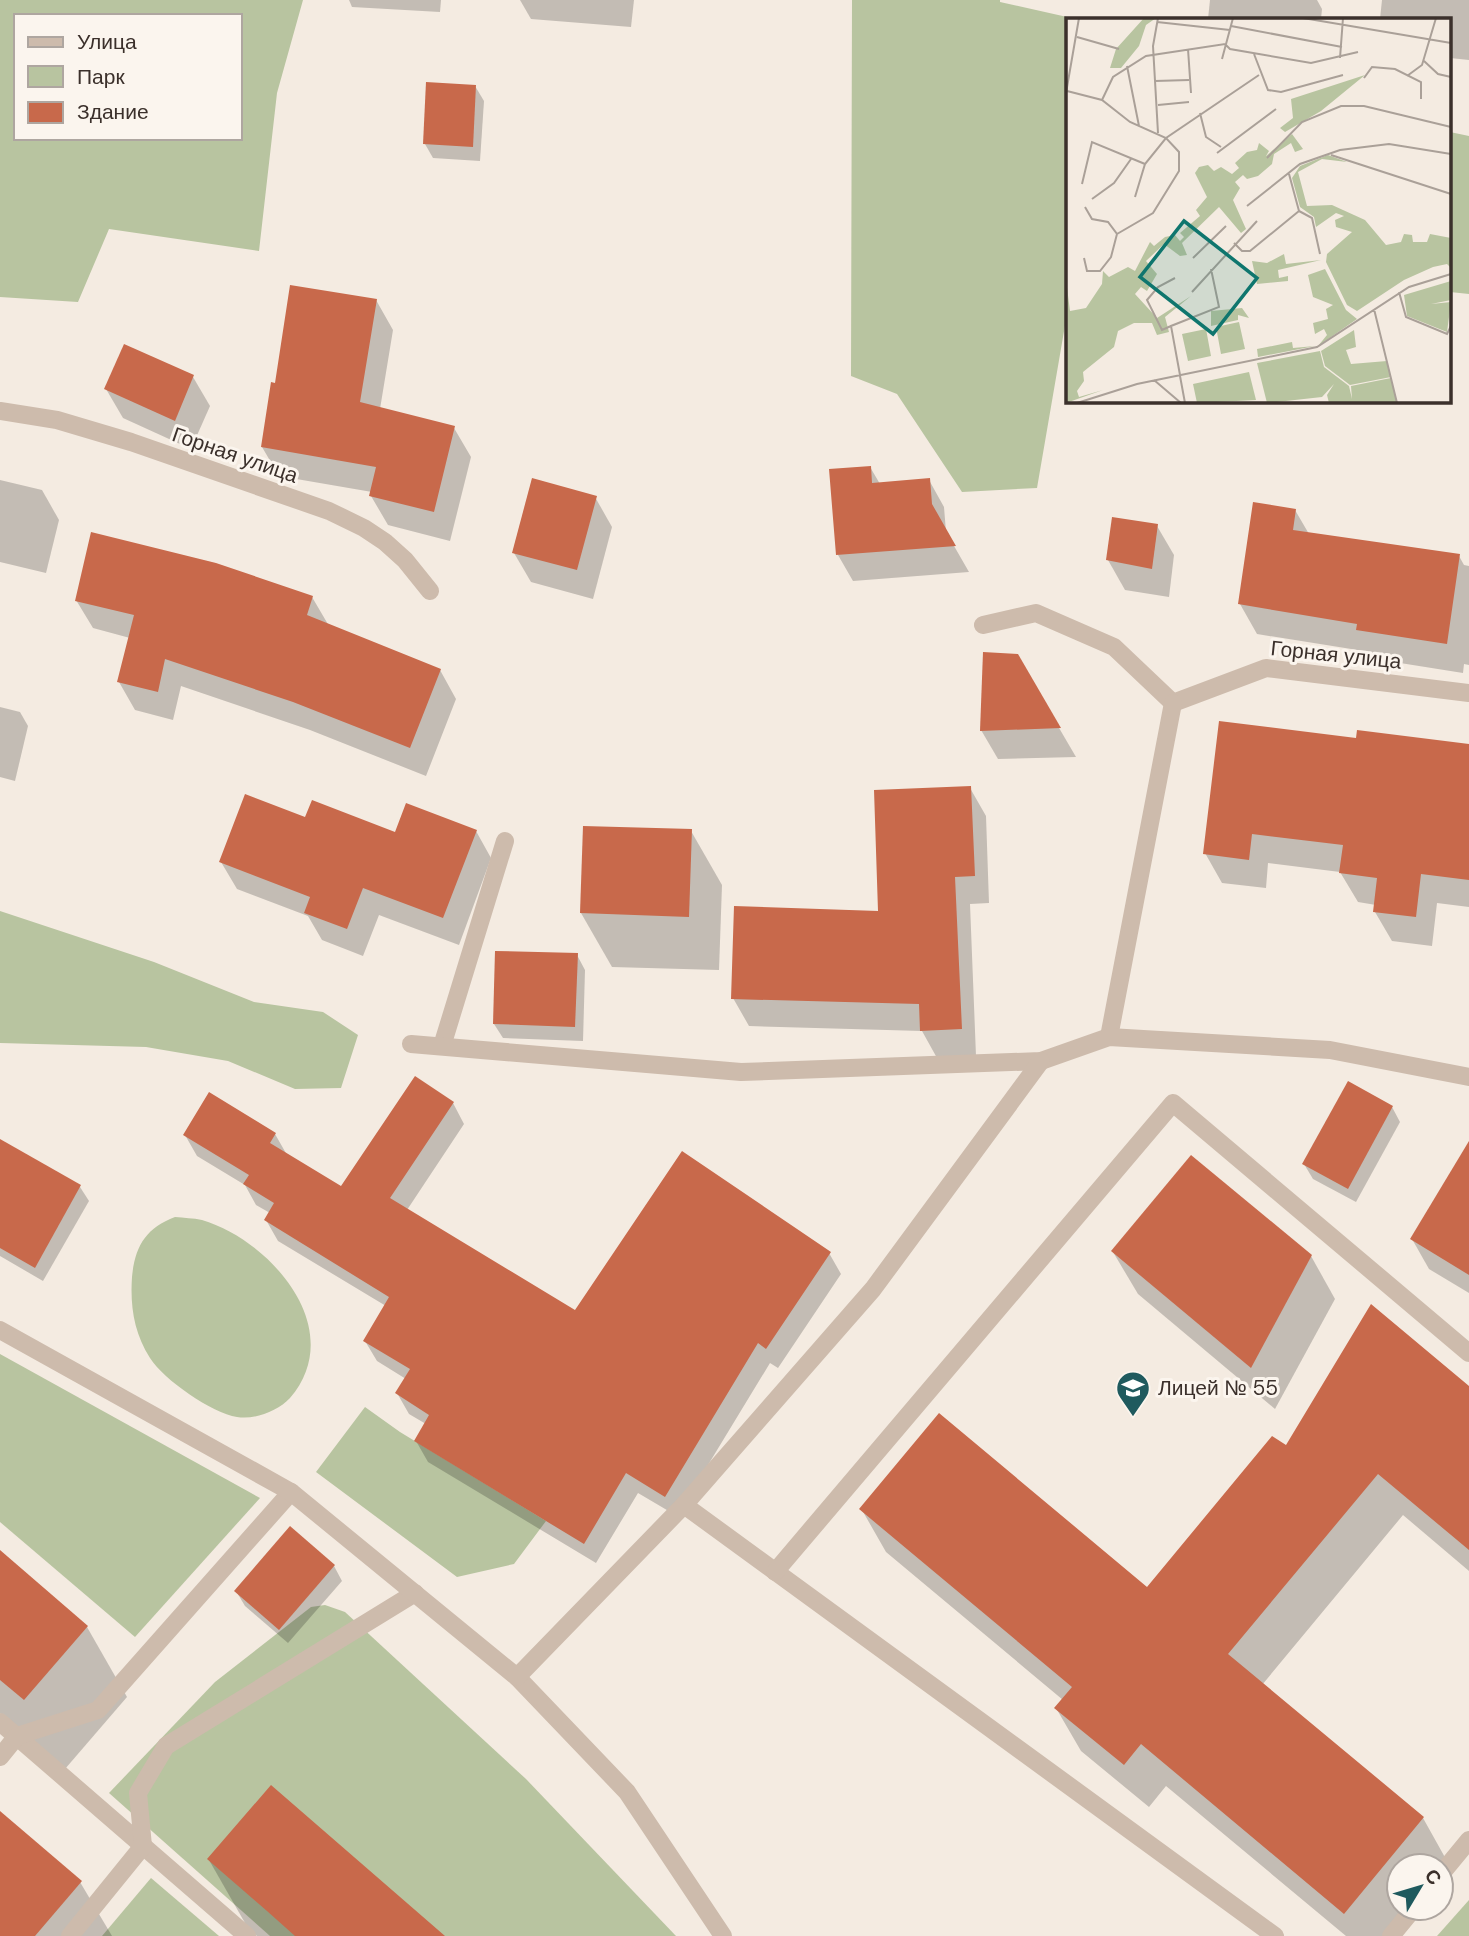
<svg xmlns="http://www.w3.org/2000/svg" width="1469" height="1936" font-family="'DM Sans',sans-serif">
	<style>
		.green { fill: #b8c4a0; fill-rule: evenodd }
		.shadow { fill: #0003 }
		.building { fill: #c8694b }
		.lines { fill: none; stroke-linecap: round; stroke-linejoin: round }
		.service { stroke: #cdbbac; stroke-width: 18 }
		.minor { stroke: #cdbbac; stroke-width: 18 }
		.labels { text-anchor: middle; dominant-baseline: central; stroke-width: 6; stroke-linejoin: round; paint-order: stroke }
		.street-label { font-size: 21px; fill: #3b302b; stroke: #fbf5ee }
		.poi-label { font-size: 21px; fill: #3b302b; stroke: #fbf5ee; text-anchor: start }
		.inset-road { fill: none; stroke: #aaa098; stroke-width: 2 }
		.view { fill: #0f766e; fill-opacity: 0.15; stroke: #0f766e; stroke-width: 3.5 }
		.inset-edge { fill: none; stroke: #3b302b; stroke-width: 3.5 }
	</style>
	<rect width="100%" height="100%" fill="#f4ebe1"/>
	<g class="green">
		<path d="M0 0H303L277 93 259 251 109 229 78 302 0 297ZM16 16H240V138H16Z"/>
		<path d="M852 0H1000V2L1076 19H1068V308L1037 488 962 492 897 394 851 376Z"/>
		<path d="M1450 132 1469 136V294L1450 292Z"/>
		<path d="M0 911 154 962 254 1002 323 1012 358 1035 341 1088 295 1089 228 1061 146 1047 0 1043Z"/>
		<path d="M175 1217C184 1218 193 1218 202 1220 270 1240 349 1329 290 1398 278 1411 255 1420 237 1417 212 1413 164 1380 150 1358 134 1333 130 1306 132 1277 135 1246 146 1228 175 1217Z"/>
		<path d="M0 1354 260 1498 135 1637 0 1522Z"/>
		<path d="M365 1407 400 1432 546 1521 514 1564 457 1577 316 1472Z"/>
		<path d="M325 1605 345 1612 526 1779 676 1936H270L109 1793 215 1682 311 1607Z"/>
		<path d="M151 1878 219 1936H102Z"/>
		<path d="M1469 1900V1936H1437Z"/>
	</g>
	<g class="shadow">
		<path d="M349 0H441L440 12 352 7Z"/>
		<path d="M520 0H634L631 27 531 19Z"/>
		<path d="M1210 0H1317L1322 9 1321 19H1208Z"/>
		<path d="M1382 0H1469V60L1450 58V19H1380Z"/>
		<path d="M475 86 484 101 480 161 433 158 425 144Z"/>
		<path d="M376 300 393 330 380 409 454 428 471 457 450 541 388 525 371 496 372 492 279 476 262 447 277 385Z"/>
		<path d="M125 347 193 377 210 406 191 449 123 418 106 389Z"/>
		<path d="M870 467 880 484 929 480 944 507 946 532 969 572 853 581 838 555Z"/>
		<path d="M0 480 42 490 59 520 46 573 0 562Z"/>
		<path d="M595 497 612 527 593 599 531 582 514 553Z"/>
		<path d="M1295 510 1309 534 1459 556 1464 565 1469 566V665L1464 664 1463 673 1375 659 1370 652 1257 634 1240 604Z"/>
		<path d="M1157 526 1174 555 1169 597 1125 590 1108 560Z"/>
		<path d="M312 597 329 626 440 670 456 699 426 776 310 730 181 686 173 720 135 710 119 682 130 638 93 628 76 600Z"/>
		<path d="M1017 656 1076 757 998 759 981 730Z"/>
		<path d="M0 707 20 712 28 726 15 781 0 777Z"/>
		<path d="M1221 723 1469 773V907L1437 903 1432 946 1392 941 1375 912 1376 905 1358 902 1340 872 1268 863 1266 888 1222 883 1205 853Z"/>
		<path d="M970 788 986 816 989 903 970 904 976 1056 937 1058 922 1031 749 1026 733 998 880 913Z"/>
		<path d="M476 831 491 858 459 945 379 915 363 956 322 940 308 916 237 889 221 862 396 834Z"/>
		<path d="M691 831 722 885 719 970 612 967 581 913Z"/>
		<path d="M577 955 585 970 583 1041 503 1038 494 1024Z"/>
		<path d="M453 1103 464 1124 407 1210 575 1312 829 1253 841 1274 778 1368 770 1363 677 1516 638 1493 596 1563 428 1462 416 1441 426 1424 409 1414 397 1393 406 1379 377 1361 365 1341 386 1306 278 1241 266 1220 270 1213 256 1205 245 1185 197 1156 185 1135 275 1134 287 1155 341 1188Z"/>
		<path d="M1392 1107 1400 1122 1356 1202 1313 1179 1304 1164Z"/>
		<path d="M0 1141 80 1187 89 1201 43 1281 0 1256Z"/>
		<path d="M1469 1175V1293L1429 1269 1412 1239Z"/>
		<path d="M1113 1252 1311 1256 1335 1299 1275 1409 1138 1294Z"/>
		<path d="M1469 1388V1571L1403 1515 1262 1685 1423 1818 1447 1861 1441 1866H1399V1908H1408L1385 1936H1346L1166 1786 1149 1807 1081 1751 1056 1708 1063 1700 886 1552 862 1510 1147 1589 1287 1447Z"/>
		<path d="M0 1552 87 1627 127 1697 65 1769 0 1713Z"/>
		<path d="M334 1566 342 1581 288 1643 245 1606 236 1591Z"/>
		<path d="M0 1817 80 1882 112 1936H0Z"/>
		<path d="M209 1860 442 1936H257L249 1930Z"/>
	</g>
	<g class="building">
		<path d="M426 82 476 85 473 147 423 144Z"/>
		<path d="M290 285 377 299 360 402 455 426 434 512 369 496 376 467 261 447 271 382 275 383Z"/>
		<path d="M124 344 194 375 175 421 104 389Z"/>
		<path d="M871 466 872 483 930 478 932 504 956 546 836 555 829 469Z"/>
		<path d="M532 478 597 496 577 570 512 553Z"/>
		<path d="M1253 502 1296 509 1293 530 1460 554 1447 644 1356 630 1357 624 1238 604Z"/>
		<path d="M1112 517 1158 524 1152 569 1106 560Z"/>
		<path d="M91 532 216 563 313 596 307 615 441 669 410 748 293 702 165 659 158 692 117 682 134 615 75 601Z"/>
		<path d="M983 652 1018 654 1061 728 980 731Z"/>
		<path d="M1219 721 1356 738 1357 730 1469 744V880L1421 874 1416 917 1373 912 1377 878 1339 873 1343 845 1252 834 1249 860 1203 854Z"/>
		<path d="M971 786 975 876 955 877 962 1029 920 1031 919 1004 731 999 734 906 878 911 874 790Z"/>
		<path d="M245 794 305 817 312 800 395 832 406 803 477 830 443 918 363 888 347 929 304 913 310 897 219 862Z"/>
		<path d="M583 826 692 829 689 917 580 913Z"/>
		<path d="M495 951 578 953 575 1027 493 1024Z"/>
		<path d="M415 1076 454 1102 390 1198 575 1310 682 1151 831 1252 766 1349 758 1343 665 1497 626 1473 584 1544 414 1441 429 1415 395 1393 410 1369 363 1341 389 1297 264 1220 274 1203 243 1184 249 1175 183 1135 209 1092 276 1133 270 1143 341 1186Z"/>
		<path d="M1348 1081 1393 1106 1348 1189 1302 1164Z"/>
		<path d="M0 1139 81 1185 35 1268 0 1248Z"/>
		<path d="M1469 1141V1275L1410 1239Z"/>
		<path d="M1191 1155 1312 1255 1251 1368 1111 1251Z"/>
		<path d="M1371 1304 1469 1386V1550L1378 1474 1228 1654 1424 1817 1344 1914 1141 1744 1124 1765 1054 1708 1072 1687 859 1509 939 1413 1147 1587 1272 1436 1286 1445Z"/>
		<path d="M290 1526 335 1565 279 1630 234 1591Z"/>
		<path d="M0 1550 88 1626 24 1700 0 1680Z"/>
		<path d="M271 1785 445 1936H295L267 1911 207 1859Z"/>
		<path d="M0 1811 82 1881 35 1936H0Z"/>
	</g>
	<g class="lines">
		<g class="service">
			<path d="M442 1046 505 841"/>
			<path d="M684 1505 1275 1936"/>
			<path d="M775 1572 1173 1103 1469 1353"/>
			<path d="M517 1677 627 1792 723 1936"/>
			<path d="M0 1722 247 1936"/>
			<path d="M0 1757 17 1736 98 1710 291 1492"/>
			<path d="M1441 1874 1469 1840"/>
			<path d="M70 1936 143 1846 138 1793 166 1746 415 1593"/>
			<path d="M1391 1936 1414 1908"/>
		</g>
		<g class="minor">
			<path d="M0 411 57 420 131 442 329 511 364 528 385 542 405 560 430 591"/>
			<path d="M983 625 1036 613 1114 647 1173 703 1266 668 1469 693"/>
			<path d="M1109 1037 1173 703"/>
			<path d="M411 1044 741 1072 1041 1061 1109 1037 1330 1050 1469 1077"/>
			<path d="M0 1330 291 1492 517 1677 684 1505 873 1289 1041 1061"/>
		</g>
	</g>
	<defs>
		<g id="school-pin" transform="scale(1.75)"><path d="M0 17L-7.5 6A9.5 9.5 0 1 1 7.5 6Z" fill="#1f5a5e" stroke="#fbf5ee"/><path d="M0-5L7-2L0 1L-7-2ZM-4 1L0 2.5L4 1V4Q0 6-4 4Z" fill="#fff"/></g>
	</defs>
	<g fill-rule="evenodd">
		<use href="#school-pin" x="1133" y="1388"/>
	</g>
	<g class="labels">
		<g class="street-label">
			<text transform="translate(235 455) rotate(19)">Горная улица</text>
			<text transform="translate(1336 655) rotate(6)">Горная улица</text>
		</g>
		<g class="poi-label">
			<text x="1158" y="1388">Лицей № 55</text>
		</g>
	</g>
	<g transform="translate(1066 18)">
		<rect width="385" height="385" fill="#f4ebe1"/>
		<path d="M78 0H90L80 7 73 28 55 50H44L50 31ZM299 57 255 93 219 114 214 110 227 100 225 81ZM226 116 237 131 229 134 225 125 208 136 206 146 192 158 181 161 177 157 169 164 174 170 167 182 180 211 175 215 153 189 116 225 121 237 114 238 98 226 80 243 91 256 81 273 75 269 69 276 91 300 125 278 99 299 103 314 91 317 86 305H68L52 313 48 329 17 354 18 363 11 373 13 379 37 372 0 385V262L4 293 20 290 36 266 37 253 43 259 62 249 69 253 84 224 88 228 99 219 109 217 114 223 118 219 114 215 134 198 130 192 141 179 129 155 133 149 142 147 148 153 155 149 166 156 173 150 169 145 181 134 191 132 193 125 203 133 200 138ZM262 137 281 144 256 141 232 154 241 188 266 187 299 202 320 227 335 224 338 216 346 217 347 224H361L364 216 385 220V250L381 246 367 249 338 262 291 293 281 287 260 244 261 236 286 214 270 209 269 202 278 198 270 195 250 209 248 199 234 189 226 160 234 148ZM218 236 220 246 255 242 212 252 213 260 222 258V263L191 266 186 243 201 245ZM259 251 280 292 291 301 252 328 261 317 258 311 249 316 247 305 262 301 260 291 267 287 247 279 242 257ZM385 263V282L365 286 385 284 381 314 341 298 338 277ZM176 290 183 300 172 297V302L145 308V293ZM173 304 179 331 155 336 150 309ZM140 311 145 338 122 343 116 316ZM288 312 290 329 280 332 285 346 321 343 325 359 284 367 259 348 255 333ZM226 324 227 330 249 328 192 339 191 331ZM254 333 258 349 283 368 286 381 285 368 325 360 331 385H263L261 377 268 366 256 379 201 385 191 345ZM183 354 190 382 131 385 127 366Z" fill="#b8c4a0"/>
		<path class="inset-road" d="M92 0 87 28 92 115M237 0 385 25M91 4 164 12M165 8 276 29M11 19 53 31M122 31 125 75M188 36 202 72 215 74 277 57M274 40 277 0M156 41 167 0M358 43 372 56 385 59M61 48 73 108M341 58 356 47 370 0M298 60 306 49 329 51 355 64V81M89 63 123 62M1 73 36 82 64 104 100 120 113 134V153L87 195 51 216M0 75 13 0M36 82 47 59 80 38 159 26 164 31 245 45 292 34M92 87 123 84M134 95 140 119 155 129M151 135 210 91M265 137 385 176M201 140 236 104 275 88H298L385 109M223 156 233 193M16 166 26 124 79 146M69 179 79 146 100 120 193 57M26 181 48 165 65 141M181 188 234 146 274 132 323 126 385 136M233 193 246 200 254 236M168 225 176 233H184L233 193M18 240 21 253H34L45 239 51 216 42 204 26 201 19 189M127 240 160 208M126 274 191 203M333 274 340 299 381 316 385 308M308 291 331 385M105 308 96 312 81 282 92 269 109 260M114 357 105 308 153 289 145 251M114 358 119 385M88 362 115 385M11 385 71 366 251 329 343 269 385 256"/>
		<path class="view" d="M118 203 191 260 147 316 74 259Z"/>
		<rect width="385" height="385" class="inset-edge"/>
	</g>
	<rect x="14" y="14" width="228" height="126" fill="#fbf5ee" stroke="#aea6a0" stroke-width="2"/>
	<rect x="28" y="37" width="35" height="10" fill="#cdbbac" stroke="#aea6a0" stroke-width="2"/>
	<text x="77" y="49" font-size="21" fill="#3b302b">Улица</text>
	<rect x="28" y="66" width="35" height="21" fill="#b8c4a0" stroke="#aea6a0" stroke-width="2"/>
	<text x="77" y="84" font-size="21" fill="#3b302b">Парк</text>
	<rect x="28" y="102" width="35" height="21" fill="#c8694b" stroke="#aea6a0" stroke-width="2"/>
	<text x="77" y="119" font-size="21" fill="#3b302b">Здание</text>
	<g transform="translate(1420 1887) rotate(52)"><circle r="33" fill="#fbf5ee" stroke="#aea6a0" stroke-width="2"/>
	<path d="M0-5L12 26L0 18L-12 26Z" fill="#1f5a5e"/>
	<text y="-10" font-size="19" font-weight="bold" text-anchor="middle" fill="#3b302b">С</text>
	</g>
</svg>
